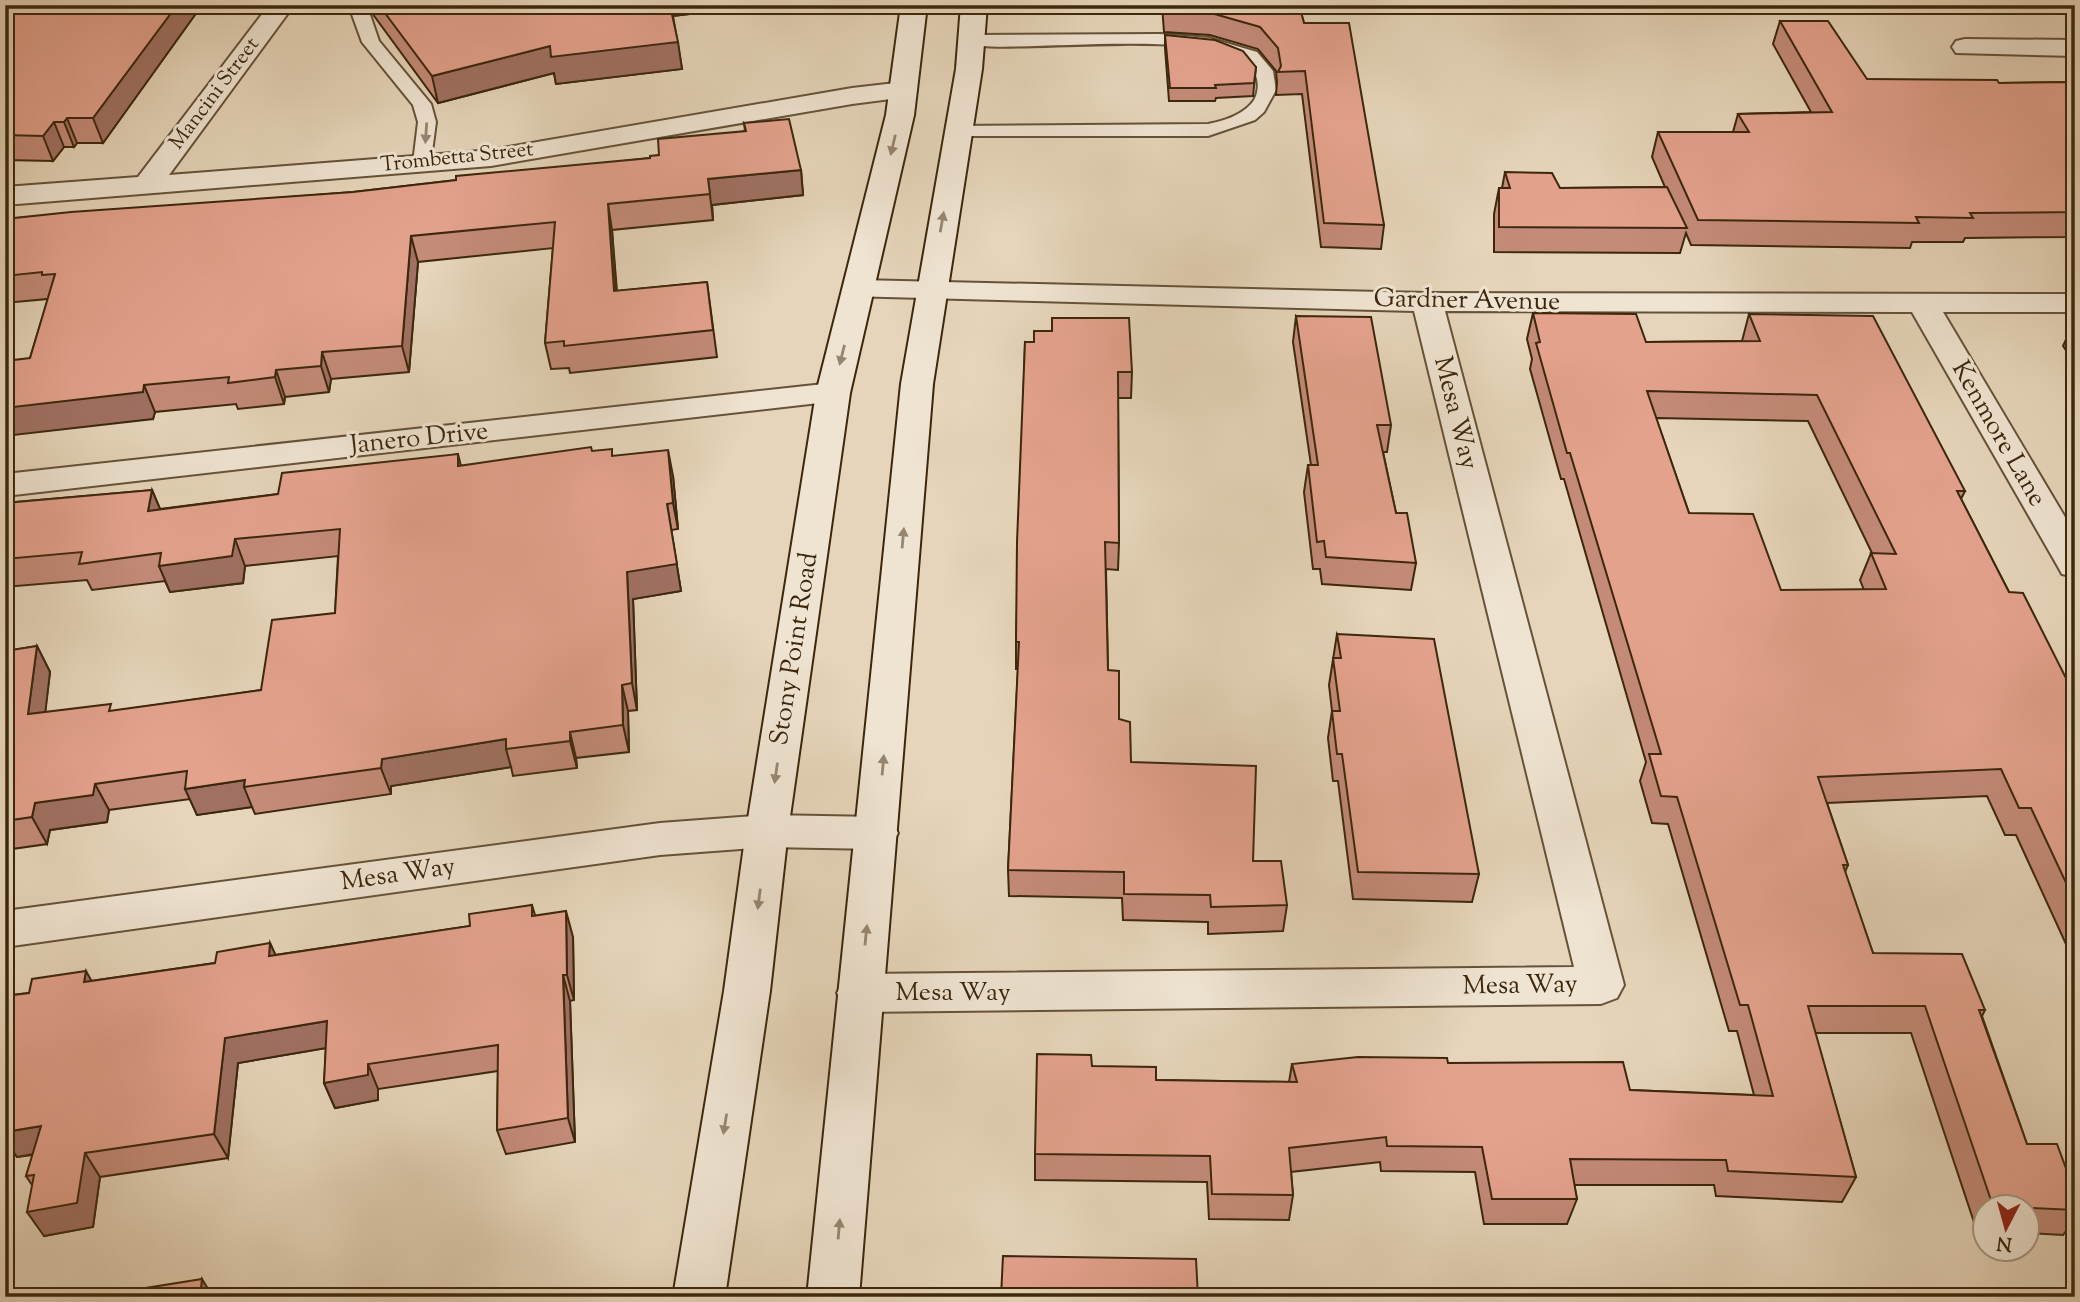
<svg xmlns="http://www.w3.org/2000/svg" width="2080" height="1302" font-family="'Sorts Mill Goudy',serif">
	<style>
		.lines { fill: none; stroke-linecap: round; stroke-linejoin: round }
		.lane-casing { stroke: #665238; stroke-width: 4 }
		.street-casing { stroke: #665238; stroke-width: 4 }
		.secondary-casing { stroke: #3c270d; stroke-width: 4 }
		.lane { fill: #efe4d2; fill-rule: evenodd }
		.street { fill: #efe4d2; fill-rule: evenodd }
		.secondary { fill: #efe4d2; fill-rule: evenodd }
		.wall { fill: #c48b79; stroke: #3c270d; stroke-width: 2; fill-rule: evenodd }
		.shaded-wall { fill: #a07163; stroke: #3c270d; stroke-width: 2 }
		.building { fill: #e4a28d; stroke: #3c270d; stroke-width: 2; fill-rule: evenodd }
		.oneway { fill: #968670 }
		.labels { text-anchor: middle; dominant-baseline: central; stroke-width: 6; stroke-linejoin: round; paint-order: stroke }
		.far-street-label { font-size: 21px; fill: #3c270d; stroke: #efe4d2 }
		.street-label { font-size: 26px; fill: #3c270d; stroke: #efe4d2 }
	</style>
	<rect width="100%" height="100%" fill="#e6d5ba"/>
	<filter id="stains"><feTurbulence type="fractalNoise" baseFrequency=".00286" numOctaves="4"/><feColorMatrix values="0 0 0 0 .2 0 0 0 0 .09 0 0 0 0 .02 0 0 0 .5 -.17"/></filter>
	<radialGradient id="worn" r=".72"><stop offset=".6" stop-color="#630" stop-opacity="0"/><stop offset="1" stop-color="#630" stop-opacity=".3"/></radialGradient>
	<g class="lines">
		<g class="lane-casing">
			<g id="lane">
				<path d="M352 5H369L368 9 379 41 431 104 436 122 430 167 423 169 413 163 418 122 413 105 362 42 350 9Z"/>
				<path d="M972 35 1160 34 1209 38 1257 52 1273 71 1276 90 1264 112 1255 120 1208 136H959L950 130 952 126 1208 124C1223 121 1240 116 1251 104 1257 98 1259 87 1257 79 1248 20 1014 56 966 44L963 40 966 36Z"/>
			</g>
		</g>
		<g class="street-casing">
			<g id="street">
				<path d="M269 5H294L169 175 491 150 852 88 904 82 914 84 917 90 914 96 852 104 491 166 5 205V187L138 177Z"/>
				<path d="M1965 39 2075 40V56L1956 53 1952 47 1956 41Z"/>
				<path d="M859 280 1427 293 2075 294V312H1943L2075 534V577L2062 574 2057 565 1912 312 1445 311 1624 985 1617 998 1601 1004 860 1012 844 1006 837 993 844 980 860 974 1574 967 1414 311 848 296 843 289 848 282Z"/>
				<path d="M833 383 845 386 850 393 845 400 5 496V474Z"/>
				<path d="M767 815 877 817 892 822 898 833 892 844 877 849 767 847 660 855 5 947V911L660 823Z"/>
			</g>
		</g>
		<g class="secondary-casing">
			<g id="secondary">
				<path d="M901 5H927L914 115 850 393 788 831 770 991 725 1297H673L724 991 746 831 816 393 886 115Z"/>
				<path d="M961 5H987L982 69 933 384 859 1297H807L901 384 956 69Z"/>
			</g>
		</g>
		<use href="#lane" class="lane"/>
		<use href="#street" class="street"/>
		<use href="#secondary" class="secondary"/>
	</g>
	<g class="wall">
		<path d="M5 5H202L103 143H77L74 147H64L53 161 5 160Z"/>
		<path d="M370 5H552V8L581 5H767L673 16 682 69 556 84 554 73 438 103 372 13Z"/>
		<path d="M1162 5H1299L1304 23 1384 225 1381 249 1321 247 1302 94 1276 95 1277 82 1276 71 1258 49 1210 35 1164 32Z"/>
		<path d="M2068 5H2075V14Z"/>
		<path d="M1780 21 1867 79 1999 83 2075 82V232H2071L2069 237 1965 238 1963 242H1912L1910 248 1691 245 1686 233 1680 253 1494 252V214L1499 188H1502L1505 172 1560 188 1665 187 1652 157 1658 132H1733L1738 114 1811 112 1773 44Z"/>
		<path d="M1165 35 1256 67 1253 96 1216 98 1215 101H1169L1165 48Z"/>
		<path d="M744 123 801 170 803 195 712 205 713 220 612 230 617 291 707 282 717 357 570 373 569 368 551 369 545 343 553 248 418 262 409 372 331 379 329 392 285 397 284 404 238 409 236 404 155 412 153 419 30 358 48 299 5 303V219L353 192 650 158 659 155 745 131Z"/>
		<path d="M1533 313 1646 342 1742 341 1749 314 1965 491 1961 499 2009 592 2075 696V954L2071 955 2016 835H2005L1987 796 1827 803 1848 865 1845 872 1873 953 1985 1010 1982 1016 2027 1144 2075 1193V1219L2063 1235 2027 1233V1208H1985V1232L1977 1231 1911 1033H1815L1856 1177 1842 1202 1716 1196 1714 1185H1574L1577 1199 1567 1224H1484L1475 1172 1381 1171 1380 1162 1291 1172 1293 1195 1289 1220 1209 1219 1207 1182 1035 1180V1154L1092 1066 1156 1080 1289 1082 1292 1064 1448 1063 1630 1090 1754 1095 1737 1031H1729L1668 824 1652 823 1640 781 1646 762 1564 479H1561L1530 369 1532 359 1527 339ZM1656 418 1808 421 1872 553H1871L1860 580 1864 590H1781L1689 513Z"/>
		<path d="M1296 316 1391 425 1387 452H1383L1396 513 1416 563 1411 590 1322 584 1320 569H1313L1304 492 1308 465H1311L1293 342Z"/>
		<path d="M2075 320V364L2063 346Z"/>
		<path d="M1025 342 1132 372 1131 398H1118L1119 543 1118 570 1106 569 1108 670 1119 719 1131 762 1253 861 1287 905 1283 931 1208 934V922L1123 920 1122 898 1009 896 1008 870 1018 669H1016V642Z"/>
		<path d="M592 451 613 456 673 476 678 529 671 530 681 591 633 599 637 710 628 711 629 752 576 758 577 768 513 776 511 767 391 786V794L255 814 252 807 197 815 190 799 109 810 107 822 50 830 47 844 5 850V651L37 646 50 672 45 712 114 711 261 690 335 613 338 556 245 566 243 583 170 592 165 581 92 590 87 580 5 587V503L152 490 160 509 278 494 458 454 461 466Z"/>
		<path d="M1337 634 1479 874 1472 902 1353 899 1338 781H1333L1328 738 1332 711 1329 685Z"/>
		<path d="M532 905 535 915 573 937 574 1000 570 1001 575 1142 506 1154 497 1130 498 1071 378 1089V1100L335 1108 324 1083 326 1048 238 1063 228 1158 100 1177 93 1227 44 1236 32 1185 26 1176 33 1155 17 1157 5 1140V996L29 993 91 981 215 963 270 943 275 955 470 926Z"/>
	</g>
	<g class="shaded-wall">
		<path d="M177 5H202L103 143 93 118Z"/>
		<path d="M654 5H767L656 18Z"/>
		<path d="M678 42 682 69 556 84 554 73 438 103 432 76 550 46Z"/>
		<path d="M67 118 77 143 74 147 64 122Z"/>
		<path d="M54 122 64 147 53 161 43 136Z"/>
		<path d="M801 170 803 195 712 205 713 220 708 179Z"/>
		<path d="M608 204 612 230 618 318 614 291Z"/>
		<path d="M411 236 418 262 409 372 402 346Z"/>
		<path d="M322 352 331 379 329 392 321 366Z"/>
		<path d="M276 370 285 397 284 404 275 377Z"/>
		<path d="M144 385 155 412 153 419 5 436V408Z"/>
		<path d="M668 450 673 476 678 529 673 503Z"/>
		<path d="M152 490 163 516 148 511Z"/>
		<path d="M667 504 681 591 633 599 637 710 632 683 627 572Z"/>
		<path d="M235 539 245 566 243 583 170 592 159 566Z"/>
		<path d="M37 646 50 672 42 741 28 714Z"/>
		<path d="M622 685 628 711 629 752 623 725Z"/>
		<path d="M570 732 576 758 577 768 570 741Z"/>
		<path d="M506 739V749L511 767 391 786V794L381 768 382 759Z"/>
		<path d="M245 780 244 787 252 807 197 815 185 789Z"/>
		<path d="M95 784 109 810 107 822 50 830 47 844 32 817 35 803Z"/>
		<path d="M566 911 573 937 574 1000 567 975Z"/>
		<path d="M270 943 282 969 269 956Z"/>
		<path d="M86 971 100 996 84 982Z"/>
		<path d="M563 975 570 1001 575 1142 568 1118Z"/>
		<path d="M327 1021 338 1046 238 1063 228 1158 214 1134 225 1038Z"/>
		<path d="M368 1064 378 1089V1100L335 1108 324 1083Z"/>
		<path d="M41 1126 57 1150 17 1157 5 1139V1132Z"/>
		<path d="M85 1153 100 1177 93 1227 44 1236 27 1212Z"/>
		<path d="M202 1279 213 1297H200Z"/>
	</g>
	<g class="building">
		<path d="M5 5H177L93 118H67L64 122H54L43 136 5 135Z"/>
		<path d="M379 5H548L549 8 581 5H670L678 42 551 57 550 46 432 76Z"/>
		<path d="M1164 5H1299L1304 23H1349L1384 225 1324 223 1305 71 1278 72 1281 66 1278 48 1260 27 1211 13 1165 9Z"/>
		<path d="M1780 21H1828L1867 79 1997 80 1999 83 2075 82V212L1970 213 1973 218 1916 217 1919 223 1698 220 1658 132H1749L1738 114 1832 112Z"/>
		<path d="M1165 35 1215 40 1243 51 1256 67 1254 83 1215 85 1216 88H1170Z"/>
		<path d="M789 119 801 170 708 179 710 194 608 204 614 291 707 282 713 330 564 346V341L545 343 555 222 411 236 402 346 322 352 321 366 276 370 275 377 228 383 229 377 144 385 143 392 5 408V361L30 358 55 274 42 275V272L5 276V219L71 212 353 192 456 180V176L650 158V156L659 155 658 139 746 131 744 123Z"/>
		<path d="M1505 172 1552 173 1560 188 1667 187 1687 228 1499 227V188H1510Z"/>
		<path d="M1533 313 1636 314 1646 342 1760 341 1749 314 1873 316 1965 491H1957L2009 592 2023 593 2075 696V902L2031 808H2019L2001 769 1818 777 1848 865H1843L1873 953 1962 954 1985 1010H1979L2027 1144H2057L2075 1193V1210L1993 1206 1925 1006H1808L1856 1177 1728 1171 1726 1160 1570 1159 1577 1199H1492L1482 1147 1387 1146 1386 1137 1289 1148 1293 1195 1212 1194 1210 1156 1035 1154 1037 1054 1091 1055 1092 1066 1156 1067V1080L1297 1082 1292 1064 1358 1057 1447 1058 1448 1063 1623 1062 1630 1090 1773 1096 1748 1005H1740L1677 797 1661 796 1649 754H1661L1570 453H1567L1536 343 1540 342ZM1647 391 1817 395 1896 554 1871 553 1886 589 1781 590 1753 514 1689 513Z"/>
		<path d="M1296 316 1371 317 1391 425H1377L1396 513H1407L1416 563 1326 557 1324 541 1317 542 1308 465H1318Z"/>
		<path d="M1052 318H1129L1132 372H1118L1119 543 1105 542 1108 670 1119 671V719L1130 722 1131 762 1256 766 1253 861H1281L1287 905 1211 907 1210 895 1124 894V872L1008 870 1019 642H1016L1017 542 1025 342H1034V331H1052Z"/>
		<path d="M591 447 592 451 612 449V456L668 450 673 503 667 504 677 564 627 572 632 683 622 685 623 725 570 732V741L506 749V739L382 759 381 768 244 787 245 780 185 789 187 771 95 784 93 795 35 803 32 817 5 821V651L37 646 28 714 111 704 109 711 261 690 272 620 335 613 340 529 235 539 232 556 159 566 161 553 79 564 82 552 5 559V503L152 490 148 511 278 494 282 473 458 454V466Z"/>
		<path d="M1337 634 1434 639 1479 874 1358 872 1342 754H1337L1332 711H1340L1333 658H1341Z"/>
		<path d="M532 905V916L566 911 567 975H563L568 1118 497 1130 498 1045 368 1064V1075L324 1083 327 1021 225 1038 214 1134 85 1153 77 1203 27 1212 34 1175 26 1176 41 1126 5 1132V996L29 993 32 979 86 971 84 982 215 963 217 952 270 943 269 956 470 926 469 914Z"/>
		<path d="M1003 1256 1196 1259 1198 1297H1001Z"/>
		<path d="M202 1279 200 1297H144L146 1288Z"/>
	</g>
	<defs><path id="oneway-solid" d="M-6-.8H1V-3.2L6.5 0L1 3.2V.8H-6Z" transform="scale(1.75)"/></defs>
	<g class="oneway">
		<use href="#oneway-solid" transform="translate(426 133) rotate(94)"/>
		<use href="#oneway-solid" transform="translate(893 145) rotate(103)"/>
		<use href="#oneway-solid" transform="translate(942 222) rotate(-80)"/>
		<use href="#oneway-solid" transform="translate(842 355) rotate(104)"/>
		<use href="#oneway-solid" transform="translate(903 538) rotate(-85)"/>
		<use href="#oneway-solid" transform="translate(883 765) rotate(-85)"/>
		<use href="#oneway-solid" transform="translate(776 773) rotate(98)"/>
		<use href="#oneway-solid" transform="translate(759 899) rotate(97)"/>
		<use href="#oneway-solid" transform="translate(866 935) rotate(-84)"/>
		<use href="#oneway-solid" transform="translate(725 1124) rotate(99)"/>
		<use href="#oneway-solid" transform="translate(839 1229) rotate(-85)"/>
	</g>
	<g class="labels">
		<g class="far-street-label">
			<text transform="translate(215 94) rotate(-53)">Mancini Street</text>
			<text transform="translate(457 158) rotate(-6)">Trombetta Street</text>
		</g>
		<g class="street-label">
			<text transform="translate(1467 301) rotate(1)">Gardner Avenue</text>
			<text transform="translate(1455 413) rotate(76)">Mesa Way</text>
			<text transform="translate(1998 434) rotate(60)">Kenmore Lane</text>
			<text transform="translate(419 439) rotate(-6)">Janero Drive</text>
			<text transform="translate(795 649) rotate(-81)">Stony Point Road</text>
			<text transform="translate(398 875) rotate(-8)">Mesa Way</text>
			<text transform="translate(1520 986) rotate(-1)">Mesa Way</text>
			<text x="953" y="993">Mesa Way</text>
		</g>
	</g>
	<rect width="2080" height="1302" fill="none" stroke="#e6d5ba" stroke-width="28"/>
	<rect x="7" y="7" width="2066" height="1288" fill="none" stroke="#3c270d" stroke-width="3.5"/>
	<rect x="14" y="14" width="2052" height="1274" fill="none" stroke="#3c270d" stroke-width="2"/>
	<g transform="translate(2006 1228) rotate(186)"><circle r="33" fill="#efe4d2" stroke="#a79883" stroke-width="2"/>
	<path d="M0-5L12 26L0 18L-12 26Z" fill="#8f2418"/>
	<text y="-10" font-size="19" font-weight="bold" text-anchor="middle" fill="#3c270d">N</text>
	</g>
	<rect width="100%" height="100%" filter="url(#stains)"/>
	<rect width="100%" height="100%" fill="url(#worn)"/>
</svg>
